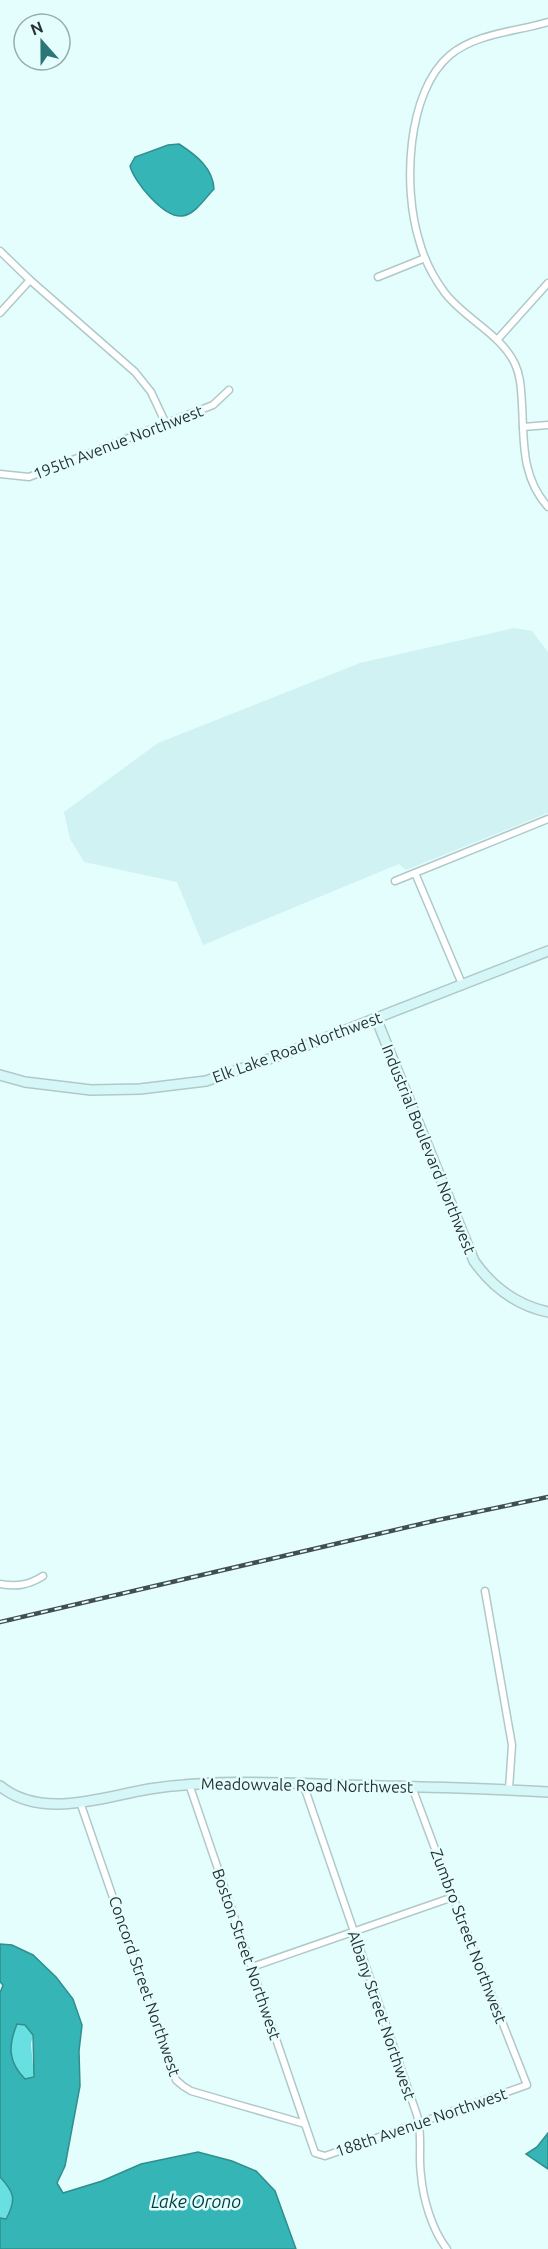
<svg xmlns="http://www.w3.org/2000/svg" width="548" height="2249" font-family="Ubuntu,sans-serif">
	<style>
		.built { fill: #d0f2f2 }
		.forest { fill: #68dfe0 }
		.water { fill: #35b5b6; stroke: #318e8e; stroke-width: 1.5; fill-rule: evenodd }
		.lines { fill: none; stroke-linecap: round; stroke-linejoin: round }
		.street-casing { stroke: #b0c9c8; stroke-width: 9 }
		.secondary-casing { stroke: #b0c9c8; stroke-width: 12 }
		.street { stroke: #fff; stroke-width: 6 }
		.secondary { stroke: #d6f7f7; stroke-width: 9 }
		.rail-casing { stroke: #434f4f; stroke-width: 4.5 }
		.rail { stroke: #e4fefe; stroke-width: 2; stroke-dasharray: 7; stroke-linecap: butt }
		.labels { text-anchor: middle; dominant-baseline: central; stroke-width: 5; stroke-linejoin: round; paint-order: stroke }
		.street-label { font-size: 16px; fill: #283232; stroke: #e4fefe }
		.water-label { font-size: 18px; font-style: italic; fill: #003c3d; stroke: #e4fefe }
	</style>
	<rect width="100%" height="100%" fill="#e4fefe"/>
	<path class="built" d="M514 628 532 631 548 652V813L406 870 399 864 203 945 177 882 84 862 70 839 64 812 158 743 360 663Z"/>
	<g class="forest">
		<path d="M17 2024 25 2025 33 2035 31 2044 34 2077 25 2079C8 2062 8 2046 17 2024Z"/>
		<path d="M0 2177C15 2192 16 2199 5 2219L0 2218Z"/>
	</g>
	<g class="water">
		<path d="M179 144C196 155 213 168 214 189 206 197 195 215 182 216 164 218 134 182 130 166L135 157 168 145Z"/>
		<path d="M0 1944 12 1945 33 1955 56 1977 73 1999 82 2025 79 2051 80 2086 65 2166 57 2183 63 2193 102 2181 141 2164 198 2152 232 2161 256 2171 275 2191 296 2249H0V2218L6 2219C17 2199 14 2192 0 2177V1993L3 1985 0 1982ZM17 2024 25 2025 33 2035 34 2077 25 2079C8 2062 8 2046 17 2024Z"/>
		<path d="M548 2133V2169L526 2154 537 2147Z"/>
	</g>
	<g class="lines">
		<g class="street-casing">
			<g id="street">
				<path d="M548 22C515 32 477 33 450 55 406 92 403 189 419 240 424 259 433 277 445 293 465 319 501 334 515 364 521 377 521 390 522 404 524 441 521 477 548 507"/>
				<path d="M0 251 30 280 135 372 151 392 166 424"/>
				<path d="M378 277 425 258"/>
				<path d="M0 313 30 280"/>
				<path d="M497 340 548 283"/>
				<path d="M523 427 548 425"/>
				<path d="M0 474 29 477 213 405 229 390"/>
				<path d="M415 873 462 984"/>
				<path d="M395 881 548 819"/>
				<path d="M0 1584C17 1587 29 1585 43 1576"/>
				<path d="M485 1591 512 1745 509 1789"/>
				<path d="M189 1784 305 2124"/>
				<path d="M301 1784 306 1792 417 2115C423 2136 418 2155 421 2175 423 2199 432 2230 447 2249"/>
				<path d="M80 1802 176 2080 183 2086 191 2091 305 2124 315 2153 325 2156 527 2085 453 1897 412 1787"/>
				<path d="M252 1967 453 1897"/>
			</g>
		</g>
		<g class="secondary-casing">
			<g id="secondary">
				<path d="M376 1018 474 1261C493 1288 516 1305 548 1312"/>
				<path d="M0 1075 25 1082 91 1090 140 1089 206 1081 292 1051 548 951"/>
				<path d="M0 1786C42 1820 102 1797 149 1789 216 1779 281 1783 348 1785 415 1787 481 1788 548 1792"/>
			</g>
		</g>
		<use href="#street" class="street"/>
		<use href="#secondary" class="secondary"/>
		<g class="rail-casing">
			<path id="rail" d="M0 1622 438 1520 548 1497"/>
		</g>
		<use href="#rail" class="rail"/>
	</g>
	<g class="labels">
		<g class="street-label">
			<text transform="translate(118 442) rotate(-21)">195th Avenue Northwest</text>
			<text transform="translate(297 1047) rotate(-20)">Elk Lake Road Northwest</text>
			<text transform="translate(429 1149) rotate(68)">Industrial Boulevard Northwest</text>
			<text transform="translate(307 1785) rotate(1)">Meadowvale Road Northwest</text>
			<text transform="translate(469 1936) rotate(69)">Zumbro Street Northwest</text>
			<text transform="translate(247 1954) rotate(71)">Boston Street Northwest</text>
			<text transform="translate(145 1986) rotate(71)">Concord Street Northwest</text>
			<text transform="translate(382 2015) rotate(71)">Albany Street Northwest</text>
			<text transform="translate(421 2122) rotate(-19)">188th Avenue Northwest</text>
		</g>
		<g class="water-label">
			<text x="196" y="2201">Lake Orono</text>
		</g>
	</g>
	<g transform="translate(42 42) rotate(339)"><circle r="28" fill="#e4fefe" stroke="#99acac" stroke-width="1.5"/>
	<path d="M0-4.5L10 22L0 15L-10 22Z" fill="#2d7677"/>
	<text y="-9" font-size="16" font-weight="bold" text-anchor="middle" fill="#283232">N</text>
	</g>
</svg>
